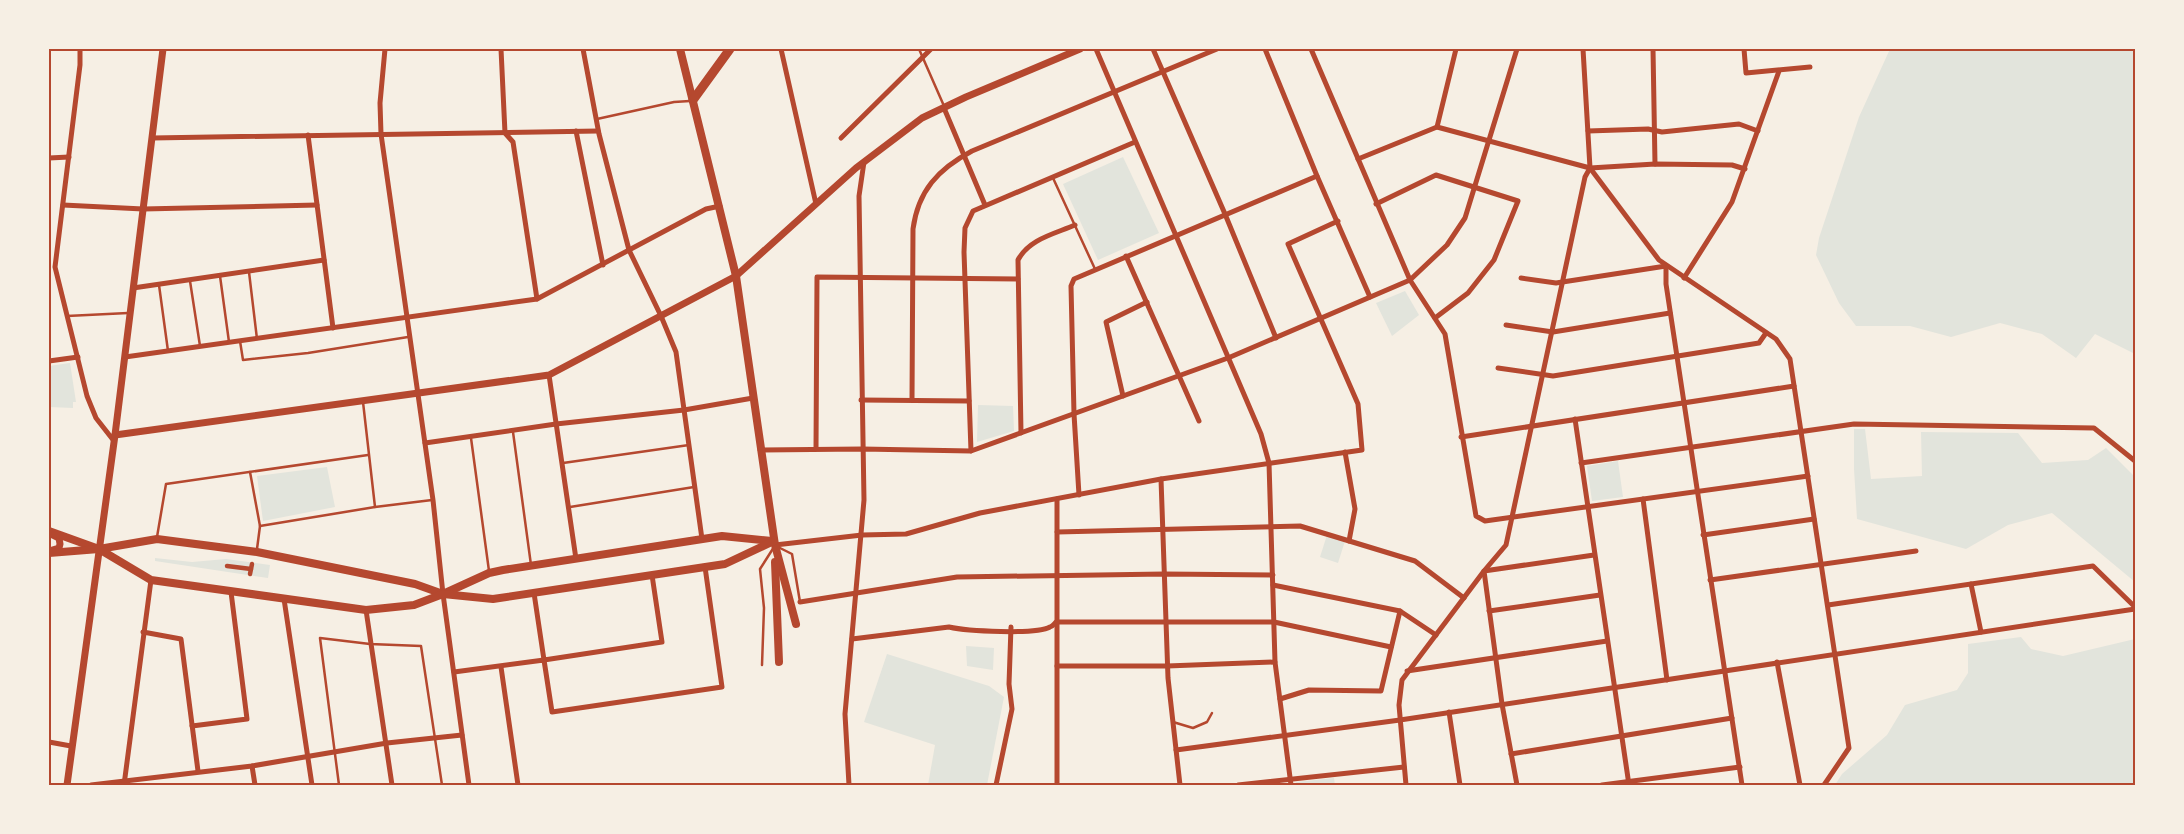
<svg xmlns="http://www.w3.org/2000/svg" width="2184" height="834" font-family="Commissioner,sans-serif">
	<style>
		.green { fill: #e2e4dc }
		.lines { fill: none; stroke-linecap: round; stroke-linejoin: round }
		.service { stroke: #b5482f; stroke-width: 2.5 }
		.pedestrian { stroke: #b5482f; stroke-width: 4.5 }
		.minor { stroke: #b5482f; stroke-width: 5 }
		.tertiary { stroke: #b5482f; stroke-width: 7 }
		.secondary { stroke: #b5482f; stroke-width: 8 }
		.primary { stroke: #b5482f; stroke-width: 9 }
		.neatline { fill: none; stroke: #b5482f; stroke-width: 2 }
	</style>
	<rect width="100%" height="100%" fill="#f6efe4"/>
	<g class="green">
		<path d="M1890 49H2135V354L2095 334 2076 358 2042 334 2000 323 1951 337 1910 326H1856L1839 303 1816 255 1819 238 1859 117Z"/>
		<path d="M1123 157 1159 233 1098 260 1063 184Z"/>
		<path d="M1405 291 1419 315 1392 336 1376 303Z"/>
		<path d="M70 363 76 402H73V408L49 407V366Z"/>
		<path d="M978 405 1013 406 1014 431 977 442Z"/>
		<path d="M1854 429H1865L1871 479 1922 476 1921 432 2018 433 2042 463 2088 460 2106 448 2135 477V582L2052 513 2008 525 1966 549 1857 519 1854 469Z"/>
		<path d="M1618 461 1623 497 1592 501 1587 466Z"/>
		<path d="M327 467 335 507 263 521 257 476Z"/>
		<path d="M1327 535 1345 541 1338 563 1320 557Z"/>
		<path d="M155 558 192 562 226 559 270 565 268 578 155 561Z"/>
		<path d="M2021 637 2031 649 2063 656 2135 639V785H1835L1842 774 1887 735 1905 705 1957 690 1968 673V644Z"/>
		<path d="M966 646 994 648 993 670 967 666Z"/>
		<path d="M887 654 989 686 1004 697 987 785H928L935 745 864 722Z"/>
		<path d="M1334 778 1335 785H1297L1296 782Z"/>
	</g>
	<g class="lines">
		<g class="service">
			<path d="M919 49 944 106"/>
			<path d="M597 119 674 102 690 101"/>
			<path d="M1053 178 1095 269"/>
			<path d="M249 272 257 339"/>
			<path d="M220 276 229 342"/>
			<path d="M190 281 200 346"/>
			<path d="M159 285 168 351"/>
			<path d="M67 316 128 313"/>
			<path d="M240 341 243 360 308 353 408 337"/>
			<path d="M363 402 375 507"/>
			<path d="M513 432 531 565"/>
			<path d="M471 438 489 571"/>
			<path d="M563 463 689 445"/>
			<path d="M250 472 260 526 257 549"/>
			<path d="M570 507 694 487"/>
			<path d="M260 526 375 507 432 500"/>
			<path d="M157 537 166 484 368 455"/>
			<path d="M778 547 792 554 800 602"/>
			<path d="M762 665 764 608 760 569 774 547"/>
			<path d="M1173 722 1193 728 1207 722 1212 713"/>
			<path d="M339 785 320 638 370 644 421 646 442 785"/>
		</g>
		<g class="pedestrian">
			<path d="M227 566 251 569"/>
			<path d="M250 574 252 564"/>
		</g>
		<g class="minor">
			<path d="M80 49V65L55 267 87 396 96 418 114 441"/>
			<path d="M385 49 380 103 381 134 433 500 443 594 469 785"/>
			<path d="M501 49 505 133 513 142 537 299"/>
			<path d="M583 49 599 134 629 250 661 316 676 352 702 539"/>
			<path d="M781 49 816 204"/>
			<path d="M1096 49 1261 434 1269 463 1275 662 1291 785"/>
			<path d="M1153 49 1225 214 1276 338"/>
			<path d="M1265 49 1317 176 1370 297"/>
			<path d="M1311 49 1410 280 1445 334 1476 516 1485 521 1808 476"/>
			<path d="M1456 49 1437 127 1590 168 1659 260 1776 339 1790 359 1849 748 1824 785"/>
			<path d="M1583 49 1590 168"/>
			<path d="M1653 49 1655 164"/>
			<path d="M1744 49 1746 73 1810 67"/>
			<path d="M944 108 985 205"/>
			<path d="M576 131 603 265"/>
			<path d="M1588 131 1648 129 1662 132 1739 124 1758 131"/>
			<path d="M308 135 333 328"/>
			<path d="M152 138 598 131"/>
			<path d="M841 138 931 49"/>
			<path d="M49 158 69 157"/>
			<path d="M1358 159 1437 127"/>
			<path d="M1590 168 1655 164 1732 165 1745 169"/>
			<path d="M1376 204 1436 175 1518 201 1494 260 1468 293 1435 318"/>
			<path d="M63 205 143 209 317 205"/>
			<path d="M1126 256 1199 421"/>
			<path d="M1521 278 1556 283 1666 266V284L1742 785"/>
			<path d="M1684 278 1732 202 1779 71"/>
			<path d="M133 288 324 260"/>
			<path d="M1506 325 1553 332 1670 313"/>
			<path d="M125 357 537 299 706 209 720 206"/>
			<path d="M49 361 78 357"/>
			<path d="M1498 368 1553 376 1759 343 1766 333"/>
			<path d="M549 375 576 559"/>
			<path d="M1123 396 1106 322 1147 302"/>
			<path d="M861 400 969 401"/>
			<path d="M912 400 913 229C918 191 938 169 972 151L1217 49"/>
			<path d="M1575 419 1629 785"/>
			<path d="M1021 433 1018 260C1029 239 1054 234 1075 225"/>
			<path d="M1461 437 1794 386"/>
			<path d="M425 443 556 424 684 410 753 398"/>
			<path d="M816 449 817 277 1018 279"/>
			<path d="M760 450 862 449 971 451 1228 358 1410 280 1447 245 1465 218 1517 49"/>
			<path d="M971 451 964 252 965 228 973 211 1135 142"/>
			<path d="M1345 452 1355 509 1349 541"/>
			<path d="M1581 463 1854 424 2094 428 2135 461"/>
			<path d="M1161 479 1168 678 1180 785"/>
			<path d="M1079 495 1074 414 1071 286 1074 279 1317 176"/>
			<path d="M1057 499V785"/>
			<path d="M1643 499 1667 680"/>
			<path d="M1057 532 1300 526 1415 561 1464 598"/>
			<path d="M1703 535 1814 519"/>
			<path d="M775 545 862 535 906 534 980 513 1161 479 1362 450 1358 404 1288 244 1338 221"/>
			<path d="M1710 580 1916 551"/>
			<path d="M1971 584 1981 632"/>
			<path d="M1273 585 1400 611 1436 635"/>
			<path d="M534 593 544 660 662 642 652 575"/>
			<path d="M284 599 312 785"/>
			<path d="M800 602 957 577 1164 574 1273 575"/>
			<path d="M1828 605 2093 566 2135 607"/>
			<path d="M366 610 392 785"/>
			<path d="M1489 611 1600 595"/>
			<path d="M143 632 181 639 198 771"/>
			<path d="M852 639 949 627C966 631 1036 635 1050 627 1053 626 1054 624 1056 622H1274L1391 647"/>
			<path d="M1777 662 1800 785"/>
			<path d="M1057 666H1167L1275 662"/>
			<path d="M501 667 518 785"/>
			<path d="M1407 671 1607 641"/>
			<path d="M454 672 544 660 552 712 722 687 705 567"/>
			<path d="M1280 699 1309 690 1381 691 1400 611"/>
			<path d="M1449 712 1460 785"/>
			<path d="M192 726 247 719 231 592"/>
			<path d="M49 742 71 746"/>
			<path d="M1176 750 1400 720 2135 609"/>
			<path d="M1511 754 1732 718"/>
			<path d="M252 766 255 785"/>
			<path d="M91 785 252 766 387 743 462 735"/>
			<path d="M124 785 151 580"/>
			<path d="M849 785 845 714 864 500 859 196 864 162"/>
			<path d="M996 785 1012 709 1009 684 1011 627"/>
			<path d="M1238 785 1404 767"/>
			<path d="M1406 785 1399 705 1402 680 1484 571 1506 545 1585 177 1590 168"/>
			<path d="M1517 785 1502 704 1484 571 1594 555"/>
			<path d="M1602 785 1740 767"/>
		</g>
		<g class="tertiary">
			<path d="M115 435 549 375 736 276 856 168 922 118 966 97 1080 49"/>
			<path d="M49 551 59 548 60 544 59 538 51 534"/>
			<path d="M67 785 115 435 163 49"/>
		</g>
		<g class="secondary">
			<path d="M680 49 736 276 775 545 796 624"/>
			<path d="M49 531 99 549 157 539 257 552 415 584 443 594 489 573 503 570 722 536 772 541"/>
			<path d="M49 553 99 549 151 580 366 610 414 605 443 594 493 599 725 564 774 541"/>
			<path d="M775 562 779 662"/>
		</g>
		<path class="primary" d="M693 100 730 49"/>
	</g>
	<rect width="2184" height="834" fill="none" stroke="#f6efe4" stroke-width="100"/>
	<rect x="50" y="50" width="2084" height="734" class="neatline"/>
</svg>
